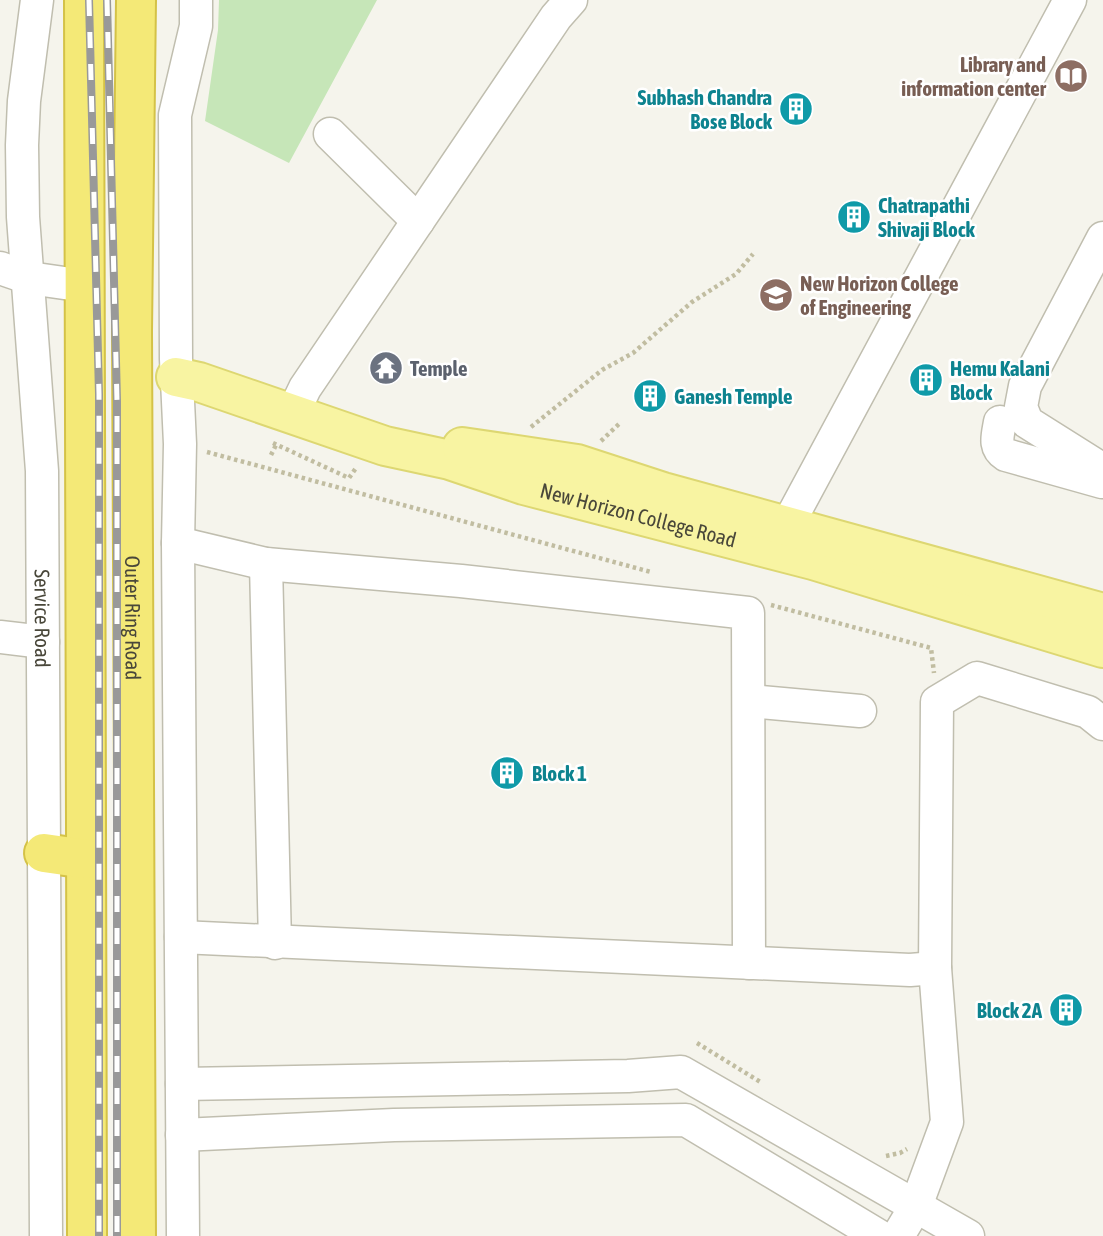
<svg xmlns="http://www.w3.org/2000/svg" width="1103" height="1236" font-family="'Asap Condensed',sans-serif">
	<style>
		.green { fill: #c6e6b8 }
		.lines { fill: none; stroke-linecap: round; stroke-linejoin: round }
		.minor-casing { stroke: #c0beaf; stroke-width: 35 }
		.major-casing { stroke: #ddd772; stroke-width: 42 }
		.highway-casing { stroke: #d4c247; stroke-width: 42 }
		.path { stroke: #c1bda1; stroke-width: 4.5; stroke-dasharray: 3.5 3.5; stroke-linecap: butt }
		.minor { stroke: #fff; stroke-width: 32 }
		.major { stroke: #f8f4a2; stroke-width: 38 }
		.highway { stroke: #f4e977; stroke-width: 38 }
		.rail-casing { stroke: #999; stroke-width: 8 }
		.rail { stroke: #fff; stroke-width: 5; stroke-dasharray: 16; stroke-linecap: butt }
		.labels { text-anchor: middle; dominant-baseline: central; stroke-width: 5; stroke-linejoin: round; paint-order: stroke }
		.education-label { font-size: 21px; font-weight: bold; fill: #785e54; stroke: #fff; text-anchor: end }
		.culture-label { font-size: 21px; font-weight: bold; fill: #0d838f; stroke: #fff; text-anchor: start }
		.worship-label { font-size: 21px; font-weight: bold; fill: #5b616d; stroke: #fff; text-anchor: start }
		.street-label { font-size: 21px; fill: #49473a; stroke: #fff }
	</style>
	<rect width="100%" height="100%" fill="#f5f4ec"/>
	<path class="green" d="M219 0H377L289 163 205 121 218 30Z"/>
	<g class="lines">
		<g class="minor-casing">
			<g id="minor">
				<path id="s1" d="M37 0 24 101 22 145 23 217 42 471 46 1236"/>
				<path d="M330 134 418 221"/>
				<path d="M1103 238 1025 386 1021 407 1027 422 1103 470"/>
				<path d="M0 268 29 278 85 286"/>
				<path d="M292 415 305 388 556 17 571 0"/>
				<path d="M1000 422C998 435 993 447 1006 455L1102 482"/>
				<path d="M787 526 1070 0"/>
				<path d="M178 543 266 564 461 581 748 613 749 963"/>
				<path d="M266 564 275 943"/>
				<path d="M0 637 43 642"/>
				<path d="M749 701 860 711"/>
				<path d="M181 937 910 970 935 968"/>
				<path d="M182 1084 628 1076 681 1072 968 1236"/>
				<path d="M182 1135 394 1125 686 1120 879 1236"/>
				<path d="M183 1236 178 543 180 444 176 359 175 115 196 26V0"/>
				<path d="M898 1236 916 1206 947 1122 935 968 937 702 977 678 1088 712 1103 724"/>
			</g>
		</g>
		<g class="major-casing">
			<g id="major">
				<path id="s2" d="M176 377 199 382 385 446 450 460 524 485 813 560 1103 648"/>
				<path d="M462 447 577 464 663 492 1103 613"/>
			</g>
		</g>
		<g class="highway-casing">
			<g id="highway">
				<path d="M84 0 87 1236"/>
				<path id="s3" d="M136 0 132 331 136 1236"/>
				<path d="M44 853 86 859"/>
			</g>
		</g>
		<g class="path">
			<path d="M531 427 602 370 633 353 692 302 736 274 753 254"/>
			<path d="M601 441 620 423"/>
			<path d="M273 443 349 478 356 468"/>
			<path d="M207 452 651 572"/>
			<path d="M271 455 276 445"/>
			<path d="M771 605 931 648 934 673"/>
			<path d="M697 1043 762 1083"/>
			<path d="M886 1156 900 1153 907 1149"/>
		</g>
		<use href="#minor" class="minor"/>
		<use href="#major" class="major"/>
		<use href="#highway" class="highway"/>
		<g class="rail-casing">
			<g id="rail">
				<path d="M89 0 99 394V1236"/>
				<path d="M107 0 117 401V1236"/>
			</g>
		</g>
		<use href="#rail" class="rail"/>
	</g>
	<defs>
		<g id="library-disc" transform="scale(1.75)"><circle r="9.5" fill="#8d6e63" stroke="#fff"/><path d="M-6-4Q-3-5.5-.7-3.5V5Q-3 3-6 4ZM6-4Q3-5.5 .7-3.5V5Q3 3 6 4Z" fill="#fff"/></g>
		<g id="building-disc" transform="scale(1.75)"><circle r="9.5" fill="#0f9aa8" stroke="#fff"/><path d="M-4-6H4V6H1V3H-1V6H-4ZM-2.5-4.3h1.7v1.8h-1.7ZM.8-4.3h1.7v1.8H.8ZM-2.5-1h1.7V.8h-1.7ZM.8-1h1.7V.8H.8Z" fill="#fff"/></g>
		<g id="university-disc" transform="scale(1.75)"><circle r="9.5" fill="#8d6e63" stroke="#fff"/><path d="M0-5L7-2L0 1L-7-2ZM-4 1L0 2.5L4 1V4Q0 6-4 4Z" fill="#fff"/></g>
		<g id="temple-disc" transform="scale(1.75)"><circle r="9.5" fill="#6b7280" stroke="#fff"/><path d="M0-6L5-2H3V0L6.5 2.5H4V6H1.5V3h-3V6H-4V2.5H-6.5L-3 0V-2H-5Z" fill="#fff"/></g>
	</defs>
	<g fill-rule="evenodd">
		<use href="#library-disc" x="1071" y="76"/>
		<use href="#building-disc" x="796" y="109"/>
		<use href="#building-disc" x="854" y="217"/>
		<use href="#university-disc" x="776" y="295"/>
		<use href="#temple-disc" x="386" y="368"/>
		<use href="#building-disc" x="926" y="380"/>
		<use href="#building-disc" x="650" y="396"/>
		<use href="#building-disc" x="507" y="773"/>
		<use href="#building-disc" x="1066" y="1010"/>
	</g>
	<g class="labels">
		<g class="education-label">
			<text x="1046" y="64">Library and<tspan x="1046" dy="24">information center</tspan></text>
			<text x="800" y="283" text-anchor="start">New Horizon College<tspan x="800" dy="24">of Engineering</tspan></text>
		</g>
		<g class="culture-label">
			<text x="772" y="97" text-anchor="end">Subhash Chandra<tspan x="772" dy="24">Bose Block</tspan></text>
			<text x="878" y="205">Chatrapathi<tspan x="878" dy="24">Shivaji Block</tspan></text>
			<text x="950" y="368">Hemu Kalani<tspan x="950" dy="24">Block</tspan></text>
			<text x="674" y="396">Ganesh Temple</text>
			<text x="532" y="773">Block 1</text>
			<text x="1042" y="1010" text-anchor="end">Block 2A</text>
		</g>
		<g class="worship-label">
			<text x="410" y="368">Temple</text>
		</g>
		<g class="street-label">
			<text stroke="none"><textPath href="#s2" startOffset="483">New Horizon College Road</textPath></text>
			<text stroke="none"><textPath href="#s1" startOffset="620">Service Road</textPath></text>
			<text stroke="none"><textPath href="#s3" startOffset="618">Outer Ring Road</textPath></text>
		</g>
	</g>
</svg>
